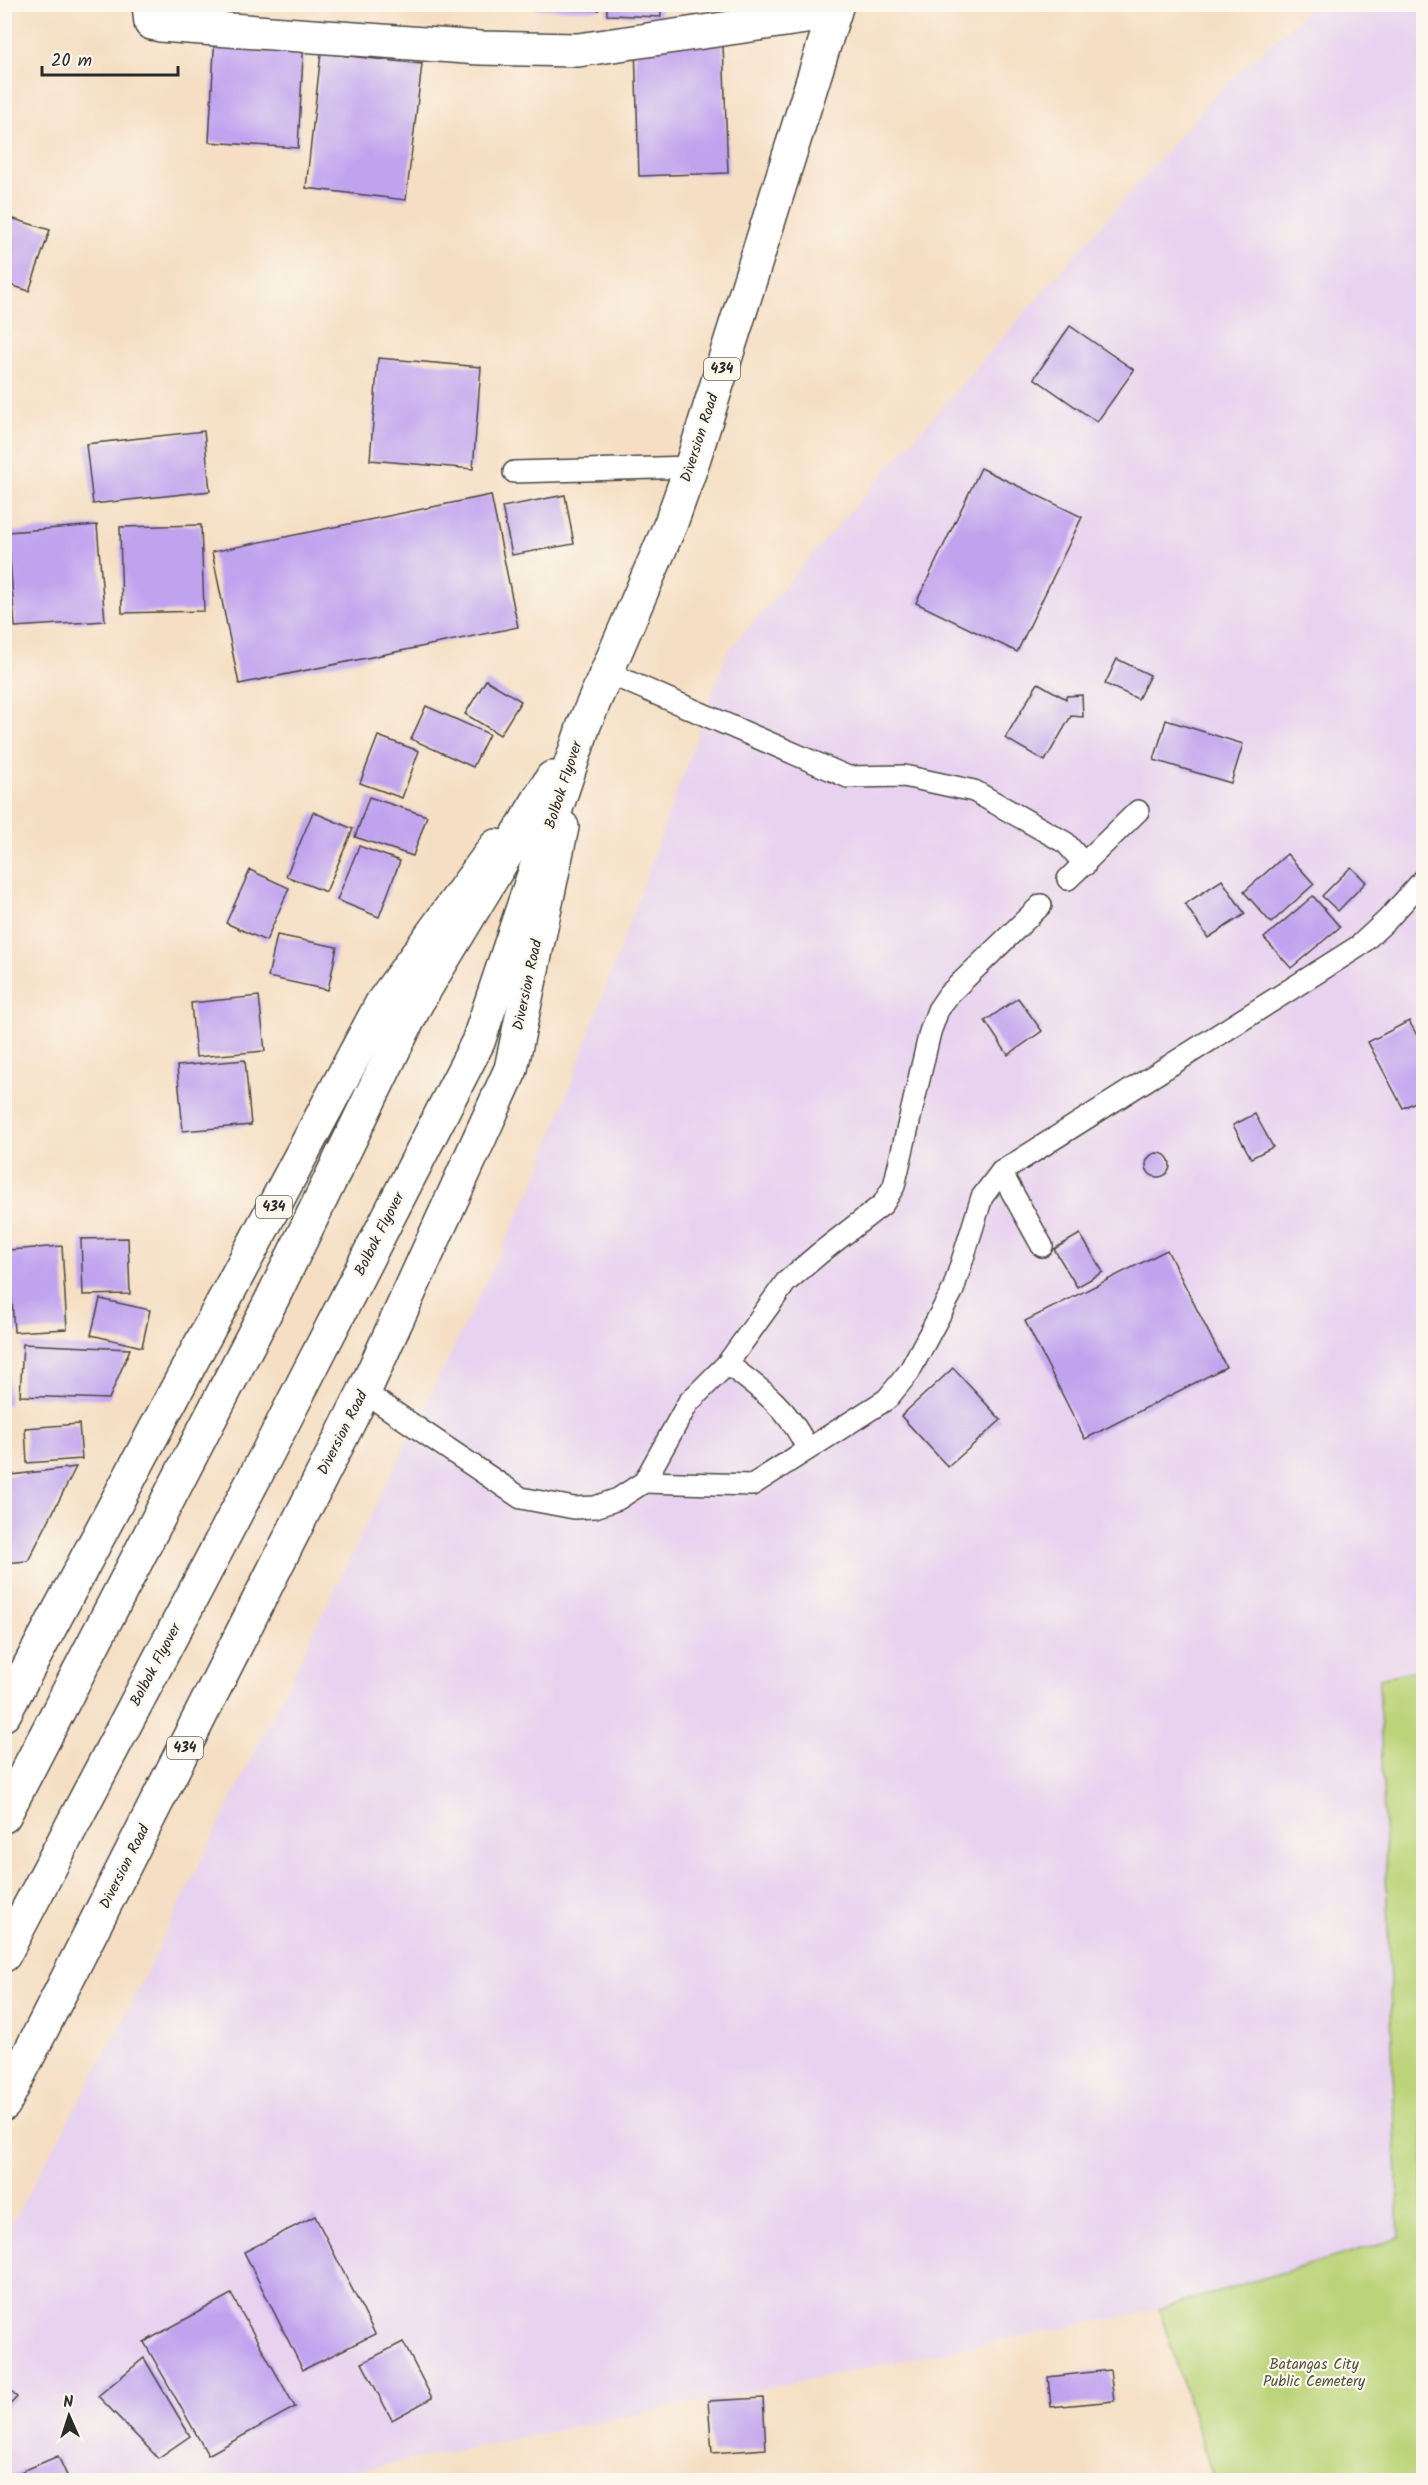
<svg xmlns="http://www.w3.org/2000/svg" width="1428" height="2485" font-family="Kalam,sans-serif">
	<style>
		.built { fill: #e7d2ef }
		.green { fill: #bbd479; stroke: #738052; stroke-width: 1.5 }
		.building { fill: #c0a3ee }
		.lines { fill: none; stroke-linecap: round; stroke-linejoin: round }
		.service-casing { stroke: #494642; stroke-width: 24 }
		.minor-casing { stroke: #494642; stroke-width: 36 }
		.primary-casing { stroke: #494642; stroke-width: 36 }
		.trunk-casing { stroke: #494642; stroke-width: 36 }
		.service { stroke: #fff; stroke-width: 21 }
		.minor { stroke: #fff; stroke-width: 33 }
		.primary { stroke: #fff; stroke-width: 33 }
		.trunk { stroke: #fff; stroke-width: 33 }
		.labels { text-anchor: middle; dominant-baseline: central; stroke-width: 4.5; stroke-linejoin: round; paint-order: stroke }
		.shield { fill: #fbf7ec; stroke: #696865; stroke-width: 1.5 }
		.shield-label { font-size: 14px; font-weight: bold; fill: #2b2b2b }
		.street-label { font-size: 15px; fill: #2b2b2b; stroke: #fbf7ec }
		.park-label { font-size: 15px; fill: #4f553e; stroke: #fbf7ec }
	</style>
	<rect width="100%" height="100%" fill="#fbf7ec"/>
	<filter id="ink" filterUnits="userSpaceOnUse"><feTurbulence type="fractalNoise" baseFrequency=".0167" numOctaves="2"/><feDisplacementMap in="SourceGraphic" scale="12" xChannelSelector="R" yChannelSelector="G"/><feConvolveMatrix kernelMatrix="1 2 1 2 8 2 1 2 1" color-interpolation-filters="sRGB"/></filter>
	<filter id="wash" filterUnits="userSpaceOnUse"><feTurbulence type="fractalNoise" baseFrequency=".008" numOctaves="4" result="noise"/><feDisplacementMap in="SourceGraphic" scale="24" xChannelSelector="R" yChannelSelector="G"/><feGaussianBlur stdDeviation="1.35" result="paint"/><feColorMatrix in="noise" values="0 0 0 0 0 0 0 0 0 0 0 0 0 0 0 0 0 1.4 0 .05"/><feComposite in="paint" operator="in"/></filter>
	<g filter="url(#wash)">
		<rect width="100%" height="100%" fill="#f5dec3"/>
		<path class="built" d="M1313 5H1423L1424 1669 1379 1678 1399 2238 1159 2309 312 2480H5V2235L113 2040 536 1180 728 651 1218 92Z"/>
		<path class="green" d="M1423 1669V2480H1214L1159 2309 1399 2238 1379 1678Z"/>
		<g id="blocks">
			<g class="building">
				<path d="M535 4H599V10L535 9Z"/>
				<path d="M607 4H661V17L607 15Z"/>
				<path d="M215 33 304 38 298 148 209 142Z"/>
				<path d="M723 44 728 173 639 176 635 46Z"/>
				<path d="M321 53 422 64 406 200 306 188Z"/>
				<path d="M4 216 50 230 29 291 4 283Z"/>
				<path d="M1070 326 1134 370 1097 422 1034 378Z"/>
				<path d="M378 358 481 367 473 469 370 460Z"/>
				<path d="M204 431 210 491 93 504 86 444Z"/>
				<path d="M981 468 1082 517 1017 652 916 603Z"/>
				<path d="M491 495 518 627 239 684 212 552Z"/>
				<path d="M565 495 574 544 512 555 502 507Z"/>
				<path d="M97 525 105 621 15 627 8 532Z"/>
				<path d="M201 525 204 611 122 613 120 527Z"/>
				<path d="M1117 659 1150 675 1138 699 1105 684Z"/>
				<path d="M486 680 521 701 500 735 465 714Z"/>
				<path d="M1038 683 1066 699V696L1082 695 1083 717 1071 716 1045 761 1005 738Z"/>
				<path d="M426 706 489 734 473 767 411 739Z"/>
				<path d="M1166 720 1243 744 1231 783 1154 760Z"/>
				<path d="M378 736 419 751 402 798 360 783Z"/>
				<path d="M369 797 427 816 413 856 355 837Z"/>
				<path d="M313 812 353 829 326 892 286 876Z"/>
				<path d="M359 846 400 861 379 917 337 900Z"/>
				<path d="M1287 854 1314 884 1271 923 1244 892Z"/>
				<path d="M1351 867 1366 882 1338 911 1322 896Z"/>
				<path d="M250 870 289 888 266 941 226 923Z"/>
				<path d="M1222 880 1245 914 1208 938 1185 904Z"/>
				<path d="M1313 896 1340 927 1291 968 1264 938Z"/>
				<path d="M277 935 337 947 328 990 268 977Z"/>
				<path d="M259 996 265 1051 196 1057 191 1003Z"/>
				<path d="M1018 998 1042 1031 1008 1055 985 1021Z"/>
				<path d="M1409 1021 1424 1048V1098L1403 1108 1368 1042Z"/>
				<path d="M245 1060 251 1125 183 1131 177 1066Z"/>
				<path d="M1255 1114 1273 1147 1251 1158 1233 1125Z"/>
				<circle cx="1158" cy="1165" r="12"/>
				<path d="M1080 1234 1103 1272 1077 1287 1054 1249Z"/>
				<path d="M128 1238 130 1294 83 1295 81 1239Z"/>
				<path d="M62 1246 67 1329 14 1332 9 1250Z"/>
				<path d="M1167 1250 1226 1367 1085 1439 1025 1321Z"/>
				<path d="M100 1299 150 1310 142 1347 91 1335Z"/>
				<path d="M23 1344 130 1349 109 1399 20 1396Z"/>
				<path d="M4 1345H7L9 1405H4Z"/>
				<path d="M953 1368 1001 1420 948 1467 901 1416Z"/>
				<path d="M79 1424 82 1459 27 1463 25 1428Z"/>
				<path d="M76 1467 28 1561 4 1563V1476Z"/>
				<path d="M315 2216 375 2334 303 2370 244 2252Z"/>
				<path d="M231 2294 295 2407 208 2455 144 2342Z"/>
				<path d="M403 2342 432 2398 392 2420 362 2363Z"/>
				<path d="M144 2358 190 2436 158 2458 98 2396Z"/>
				<path d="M1110 2370 1114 2401 1051 2407 1048 2377Z"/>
				<path d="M4 2386 17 2397 4 2411Z"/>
				<path d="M763 2398 766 2449 712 2453 708 2401Z"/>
				<path d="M58 2456 69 2480H10L9 2477Z"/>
			</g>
		</g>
	</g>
	<g filter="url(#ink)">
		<use href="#blocks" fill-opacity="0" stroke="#494642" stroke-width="1.5"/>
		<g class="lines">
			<g class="service-casing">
				<g id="service">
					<path d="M514 472 691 467"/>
					<path d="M606 672 848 777 904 776 974 791 1066 843 1085 865"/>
					<path d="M1068 879 1138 811"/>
					<path d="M1001 1172 1042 1246"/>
					<path d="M727 1364C760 1388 791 1410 807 1449"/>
					<path d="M364 1392 521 1498 574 1508 595 1507 618 1499 644 1482 688 1403 727 1364 786 1282 820 1253 883 1204 894 1186 930 1032 938 1010 949 994 1041 905"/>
					<path d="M644 1482 752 1485 887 1399 909 1372 953 1290 982 1197 1001 1172 1359 946 1387 920 1424 879"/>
				</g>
			</g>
			<g class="minor-casing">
				<path id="minor" d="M149 4 151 23 160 25 480 48 578 50 834 13"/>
			</g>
			<g class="primary-casing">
				<g id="primary">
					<path d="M4 1714 382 1003 496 846"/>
					<path d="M4 2104 364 1392 511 1069 562 827"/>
				</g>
			</g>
			<g class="trunk-casing">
				<g id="trunk">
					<path d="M4 1816 272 1299 416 1004 552 778"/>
					<path d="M4 1955 268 1452 478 1042 584 725 671 523 691 467 837 4"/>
				</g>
			</g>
			<use href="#service" class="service"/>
			<use href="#minor" class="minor"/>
			<use href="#primary" class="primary"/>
			<use href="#trunk" class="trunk"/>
		</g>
	</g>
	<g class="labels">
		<g class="shield">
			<rect x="704" y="358" width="36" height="22" rx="4.5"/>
			<rect x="256" y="1196" width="36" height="22" rx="4.5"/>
			<rect x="167" y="1737" width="36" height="22" rx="4.5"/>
		</g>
		<g class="shield-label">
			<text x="722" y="369">434</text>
			<text x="274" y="1207">434</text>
			<text x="185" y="1748">434</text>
		</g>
		<g class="street-label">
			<text transform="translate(700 438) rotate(-72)">Diversion Road</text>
			<text transform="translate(564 785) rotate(-72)">Bolbok Flyover</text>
			<text transform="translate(528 985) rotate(-78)">Diversion Road</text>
			<text transform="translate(380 1234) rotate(-63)">Bolbok Flyover</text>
			<text transform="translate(343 1433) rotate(-63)">Diversion Road</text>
			<text transform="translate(156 1665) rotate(-62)">Bolbok Flyover</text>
			<text transform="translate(125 1867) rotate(-63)">Diversion Road</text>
		</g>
		<g class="park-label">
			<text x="1314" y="2365">Batangas City<tspan x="1314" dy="17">Public Cemetery</tspan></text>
		</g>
	</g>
	<rect width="1428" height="2485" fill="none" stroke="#fbf7ec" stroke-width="24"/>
	<g transform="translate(69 2416) rotate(357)" stroke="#fbf7ec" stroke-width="4.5" paint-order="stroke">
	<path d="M0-4.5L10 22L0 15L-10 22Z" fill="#2b2b2b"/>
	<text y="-9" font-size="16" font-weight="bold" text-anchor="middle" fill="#2b2b2b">N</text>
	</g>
	<path d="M42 66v9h136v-9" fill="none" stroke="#2b2b2b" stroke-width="3"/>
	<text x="51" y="66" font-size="18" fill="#2b2b2b" stroke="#fbf7ec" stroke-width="4.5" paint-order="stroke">20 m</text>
</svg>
